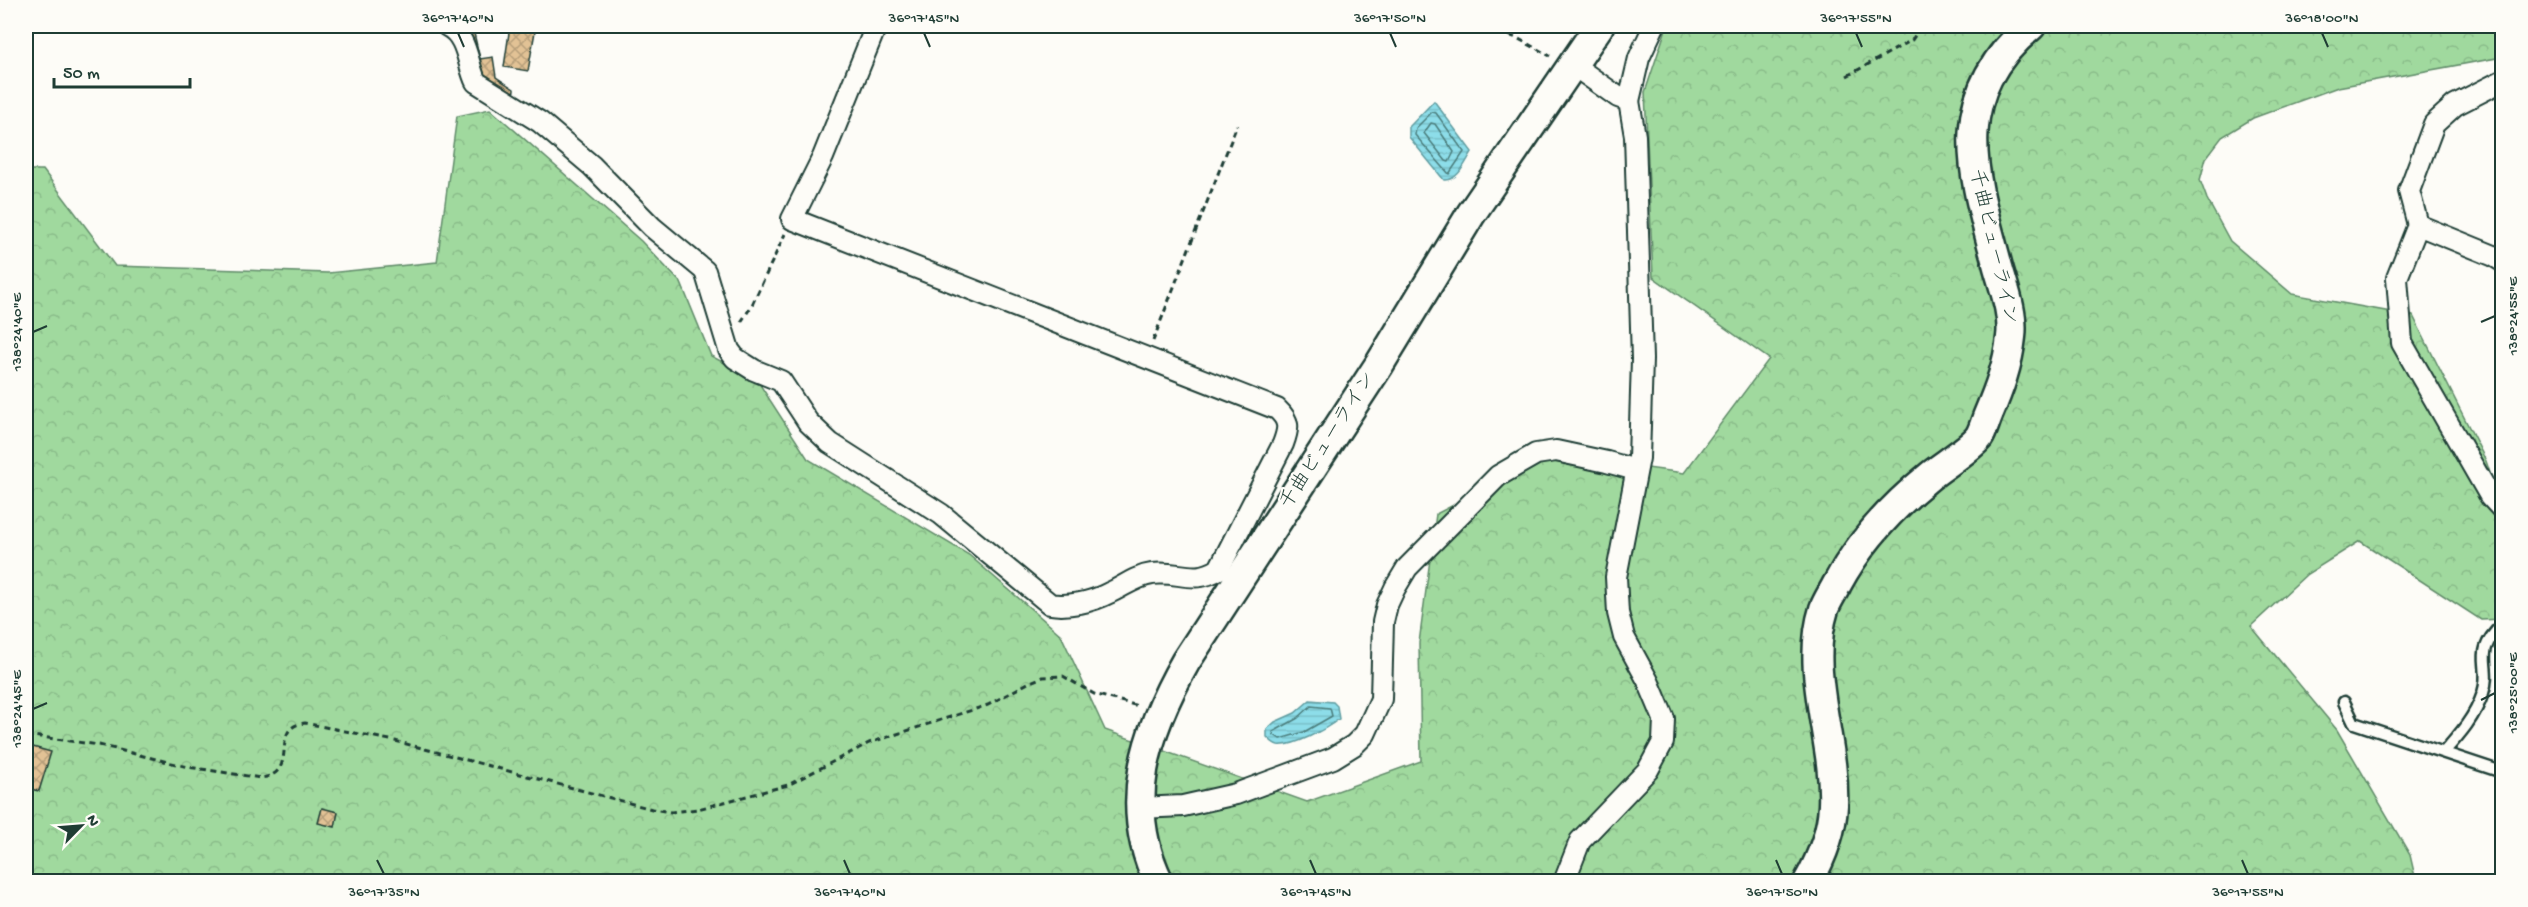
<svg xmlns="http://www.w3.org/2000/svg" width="2528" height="907" font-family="'Gochi Hand','Klee One',sans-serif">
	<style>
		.forest { fill: url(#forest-crowns); stroke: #608b69; stroke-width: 1.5 }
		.water { fill: url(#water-rules); stroke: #619da1; stroke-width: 1.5 }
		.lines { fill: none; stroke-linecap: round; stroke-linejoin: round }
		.shore { stroke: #4b7d7c; stroke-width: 1.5 }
		.building { fill: url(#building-cross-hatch); stroke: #1f3d34; stroke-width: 1.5 }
		.lane-casing { stroke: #1f3d34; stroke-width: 15 }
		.street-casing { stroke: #1f3d34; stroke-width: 24 }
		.secondary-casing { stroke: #1f3d34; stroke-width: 33 }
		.path { stroke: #1f3d34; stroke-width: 3; stroke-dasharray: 6 4.5; stroke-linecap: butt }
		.lane { stroke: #fdfcf7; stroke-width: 10 }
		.street { stroke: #fdfcf7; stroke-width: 20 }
		.secondary { stroke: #fdfcf7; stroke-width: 28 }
		.ticks { fill: none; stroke: #1f3d34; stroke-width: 2 }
		.labels { text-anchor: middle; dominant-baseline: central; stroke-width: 4.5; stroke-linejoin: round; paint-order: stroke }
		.street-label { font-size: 20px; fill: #1f3d34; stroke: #fdfcf7 }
		.neatline { fill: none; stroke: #1f3d34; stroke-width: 2 }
		.ticks-label { font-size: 15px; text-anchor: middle; fill: #1f3d34 }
	</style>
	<defs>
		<pattern id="forest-crowns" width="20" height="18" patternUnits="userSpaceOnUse" patternTransform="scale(1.5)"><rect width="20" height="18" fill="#a0d99e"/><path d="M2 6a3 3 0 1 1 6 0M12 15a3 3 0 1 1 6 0" fill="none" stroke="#89bb89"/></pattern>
		<pattern id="water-rules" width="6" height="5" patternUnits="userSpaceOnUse" patternTransform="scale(1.5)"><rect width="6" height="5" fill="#8ddde9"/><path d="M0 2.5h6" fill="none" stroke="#79bfc8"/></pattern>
		<pattern id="building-cross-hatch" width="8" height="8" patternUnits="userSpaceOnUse" patternTransform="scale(1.5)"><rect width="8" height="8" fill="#e2c295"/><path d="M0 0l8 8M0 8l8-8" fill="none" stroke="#b79f7a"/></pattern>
	</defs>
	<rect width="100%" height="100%" fill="#fdfcf7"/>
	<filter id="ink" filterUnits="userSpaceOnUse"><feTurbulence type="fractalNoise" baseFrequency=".0167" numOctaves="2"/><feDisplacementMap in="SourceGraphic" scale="12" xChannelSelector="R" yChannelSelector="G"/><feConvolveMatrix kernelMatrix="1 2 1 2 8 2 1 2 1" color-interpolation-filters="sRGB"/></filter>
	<g filter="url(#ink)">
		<path class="forest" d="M1667 26H2502V57L2338 87 2253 118 2222 137 2206 158 2200 180 2207 199 2230 241 2292 294 2413 316 2486 461 2502 508V619L2481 620 2360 541 2307 574 2251 626 2337 730 2410 855 2416 881 26 882V170H43L115 266 328 273 437 262 457 116 490 109 641 241 681 283 711 356 757 380 808 459 969 555 1061 635 1105 730 1307 802 1421 761 1419 643 1436 514 1551 455 1684 473 1769 359 1653 277 1645 92Z"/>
		<g class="water">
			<path d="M1434 101 1472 152C1465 163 1458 181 1444 180L1409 137V127Z"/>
			<path d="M1310 700 1333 702 1337 706 1339 719C1326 729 1294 747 1278 745 1273 744 1270 740 1267 737V729L1275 722 1295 713Z"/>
		</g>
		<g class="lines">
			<g class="shore">
				<path d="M1432 112 1436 113 1464 152 1449 174 1415 135 1416 128Z"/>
				<path d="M1431 123 1435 124 1454 152 1449 162 1446 161 1424 133Z"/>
				<path d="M1311 706 1330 708 1332 716 1304 732 1280 739 1274 735 1273 732 1298 718Z"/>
			</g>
		</g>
		<g class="building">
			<path d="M510 26H536L528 71 504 67Z"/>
			<path d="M473 29 480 59 493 57 496 77 514 89 513 96 477 71 467 30Z"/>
			<path d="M33 747 51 752 39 791 26 788V773Z"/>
			<path d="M322 808 338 812 335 827 318 823Z"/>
		</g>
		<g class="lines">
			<g class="lane-casing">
				<g id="lane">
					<path d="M2344 702 2354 723 2502 772"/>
					<path d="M2444 752C2460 734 2475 717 2483 693 2493 663 2471 655 2502 625"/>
				</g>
			</g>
			<g class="street-casing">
				<g id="street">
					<path d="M447 26C468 36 467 64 476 82L540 122 592 166 652 227 705 271 729 350 735 358 754 370 781 381 808 422 830 443 941 514 1050 604C1068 607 1092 602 1109 593 1123 587 1136 576 1152 574 1178 570 1194 585 1219 569L1283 444C1289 428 1290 421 1277 409L792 219 823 157 876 26"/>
					<path d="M2502 81 2455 105 2434 124 2409 191 2418 225 2494 256 2502 261"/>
					<path d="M1629 101 1639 58 1654 26"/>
					<path d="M2418 225 2397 278 2402 343 2490 496 2502 509"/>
					<path d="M1140 808 1183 806 1236 794 1333 758 1354 745 1365 734 1381 699 1383 622 1387 605 1395 588 1407 568 1498 476 1536 454 1556 451 1607 462 1636 470"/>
					<path d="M1564 882 1580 841 1648 770 1663 742 1664 719 1648 681 1624 637 1618 613 1616 577 1639 458 1642 359 1635 136 1629 101 1618 97 1573 65"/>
				</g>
			</g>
			<g class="secondary-casing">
				<g id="secondary">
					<path d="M1159 882C1121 805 1146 731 1186 661L1379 365 1471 214 1599 26"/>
					<path d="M1808 882C1821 859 1832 831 1833 805 1836 740 1804 673 1824 609 1827 601 1833 592 1837 584 1860 541 1893 506 1930 476 1942 466 1971 448 1979 437 1983 431 1985 422 1988 415 1999 389 2008 365 2011 337 2014 315 2004 288 1998 267 1973 174 1946 97 2031 26"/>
				</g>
			</g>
			<g class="path">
				<path d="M1491 26 1496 31 1517 38 1550 56"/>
				<path d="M1847 76 1912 40 1921 26"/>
				<path d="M741 322 751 307 785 234"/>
				<path d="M1153 341 1237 125"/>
				<path d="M26 735 99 745 188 767 261 778C302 773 267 727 305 723L395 741 652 809 671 812 698 809 788 785 869 743 988 705 1028 683 1043 677 1063 676 1094 694 1138 706"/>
			</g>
			<use href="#lane" class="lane"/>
			<use href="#street" class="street"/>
			<use href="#secondary" class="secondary"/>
		</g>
	</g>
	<path class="ticks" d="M458 33 464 47M924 33 930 47M1390 33 1396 47M1856 33 1862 47M2322 33 2328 47M2481 322 2495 316M33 332 47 326M2481 700 2495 693M33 709 47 703M377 860 384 874M844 860 850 874M1310 860 1316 874M1776 860 1782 874M2242 860 2248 874"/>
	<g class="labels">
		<g class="street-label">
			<text transform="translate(1992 247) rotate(77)">千曲ビューライン</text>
			<text transform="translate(1329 441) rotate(-57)">千曲ビューライン</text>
		</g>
	</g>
	<rect width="2528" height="907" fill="none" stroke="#fdfcf7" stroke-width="66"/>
	<g transform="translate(81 826) rotate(65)" stroke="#fdfcf7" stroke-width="4.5" paint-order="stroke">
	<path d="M0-4.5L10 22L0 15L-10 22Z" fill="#1f3d34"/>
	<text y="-9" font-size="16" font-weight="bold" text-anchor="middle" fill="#1f3d34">N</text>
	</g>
	<path d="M54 78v9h136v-9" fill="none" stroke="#1f3d34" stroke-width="3"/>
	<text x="63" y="78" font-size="18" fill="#1f3d34" stroke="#fdfcf7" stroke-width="4.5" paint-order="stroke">50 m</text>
	<rect x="33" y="33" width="2462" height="841" class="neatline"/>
	<g class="ticks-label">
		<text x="458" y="22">36°17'40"N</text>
		<text x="924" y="22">36°17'45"N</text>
		<text x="1390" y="22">36°17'50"N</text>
		<text x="1856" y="22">36°17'55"N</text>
		<text x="2322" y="22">36°18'00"N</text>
		<text transform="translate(2512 316) rotate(-90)" y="5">138°24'55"E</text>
		<text transform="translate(16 332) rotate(-90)" y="5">138°24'40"E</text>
		<text transform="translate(2512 693) rotate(-90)" y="5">138°25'00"E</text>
		<text transform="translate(16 709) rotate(-90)" y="5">138°24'45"E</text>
		<text x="384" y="896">36°17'35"N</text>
		<text x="850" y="896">36°17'40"N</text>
		<text x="1316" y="896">36°17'45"N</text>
		<text x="1782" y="896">36°17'50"N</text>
		<text x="2248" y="896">36°17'55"N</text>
	</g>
</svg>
